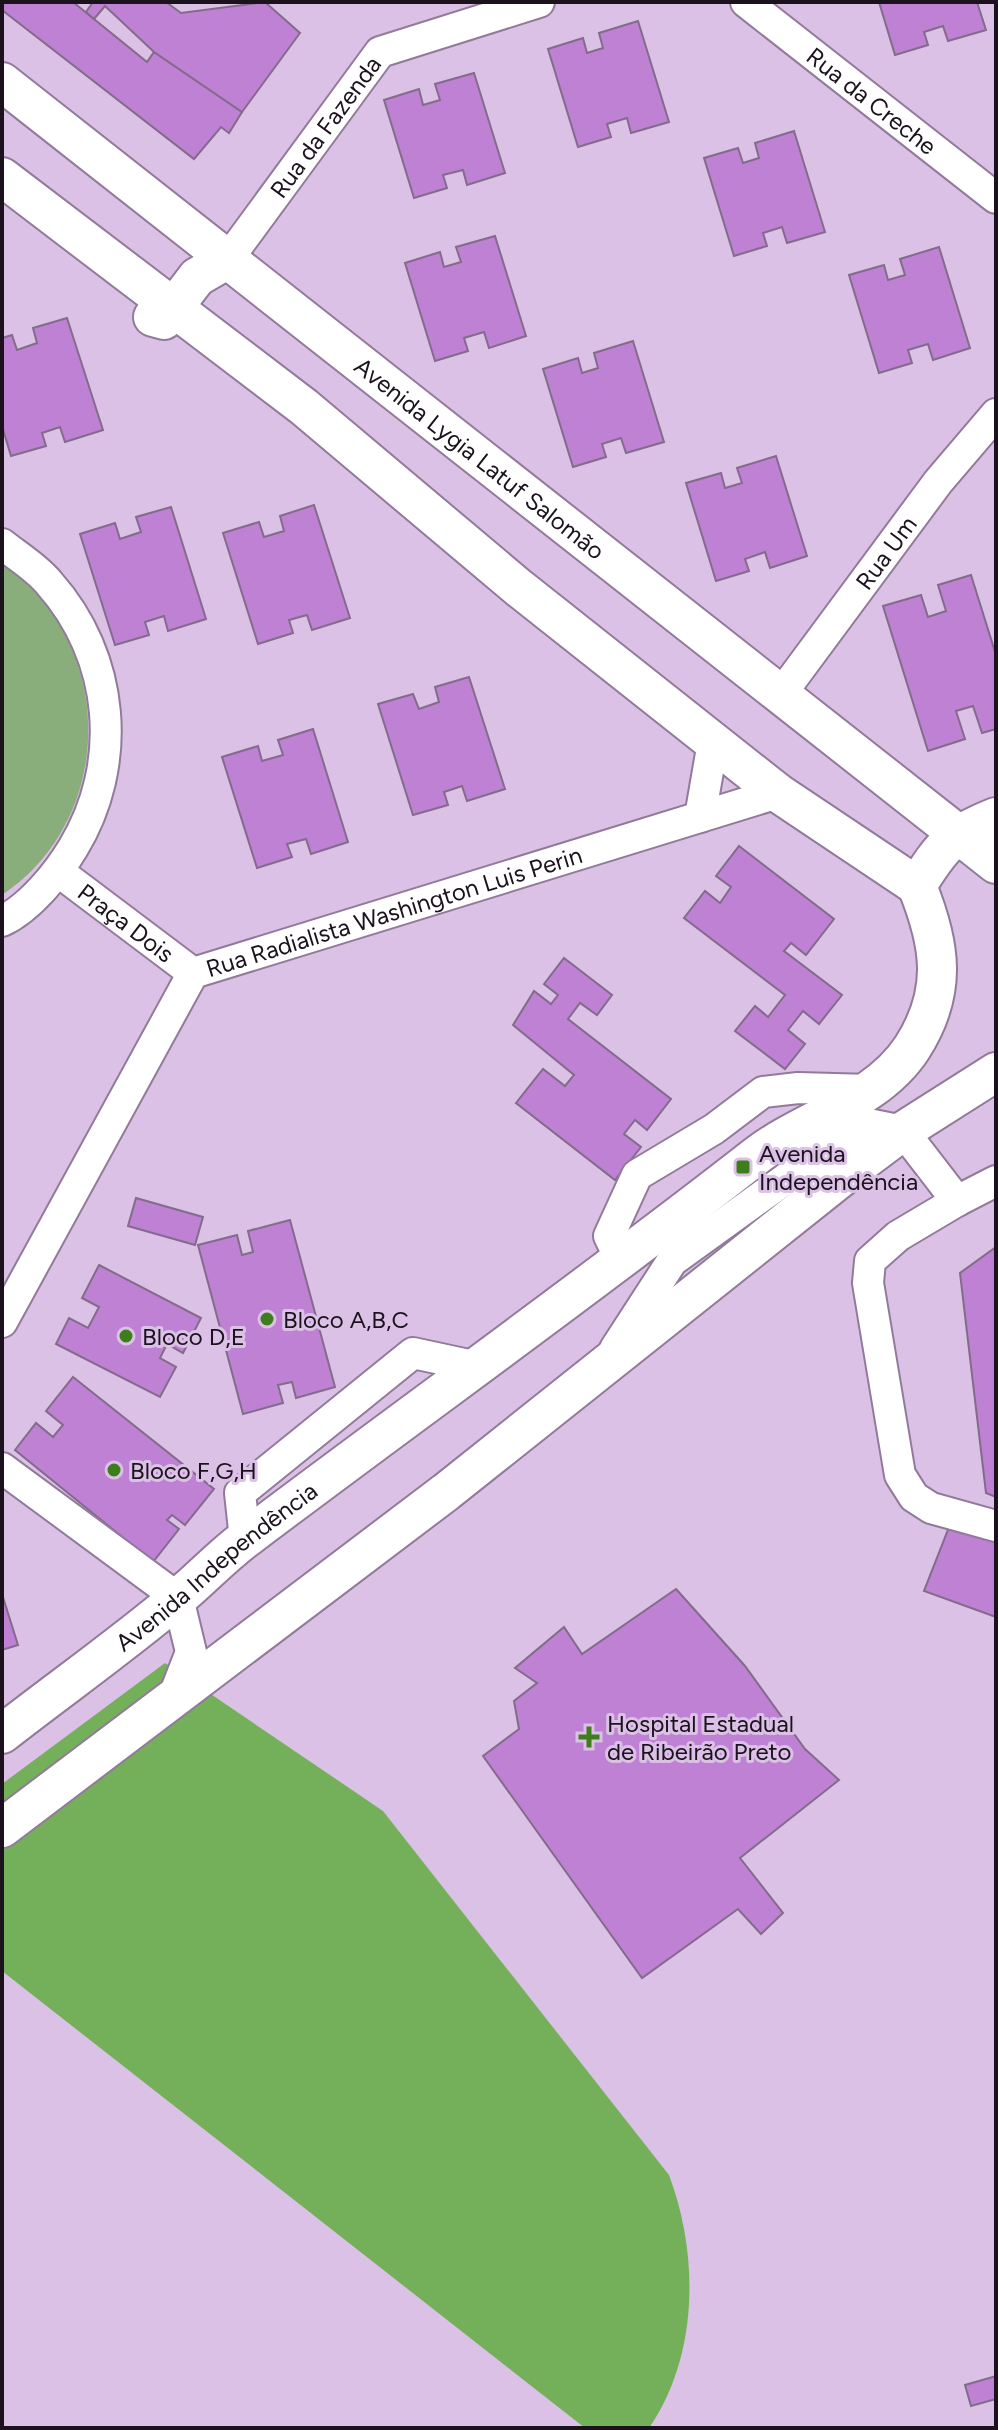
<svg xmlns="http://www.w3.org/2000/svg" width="998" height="2430" font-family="Figtree,sans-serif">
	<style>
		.green { fill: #89ad7b }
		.forest { fill: #74b05a }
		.building { fill: #be81d3; stroke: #836b8b; stroke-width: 2 }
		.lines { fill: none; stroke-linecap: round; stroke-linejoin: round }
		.minor-casing { stroke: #917a9a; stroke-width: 34 }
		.major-casing { stroke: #917a9a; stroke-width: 42 }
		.minor { stroke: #fff; stroke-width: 30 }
		.major { stroke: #fff; stroke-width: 38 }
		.poi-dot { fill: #3e7d1b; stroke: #dbc1e5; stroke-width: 3 }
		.labels { text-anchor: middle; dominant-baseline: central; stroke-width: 6; stroke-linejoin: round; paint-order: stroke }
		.street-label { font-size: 24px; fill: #1b121e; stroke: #dbc1e5 }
		.poi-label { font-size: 24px; fill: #1b121e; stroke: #dbc1e5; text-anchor: start }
	</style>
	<rect width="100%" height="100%" fill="#dbc1e5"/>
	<path class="green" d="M2 562C22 574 40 595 53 614 114 705 95 833 2 895Z"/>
	<path class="forest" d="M165 1663 383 1811 669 2175C699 2255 699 2355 649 2428H585L2 1971V1784Z"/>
	<g class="building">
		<path d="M2 2H73L147 62 154 52 242 112 229 133 221 127 194 159 2 10Z"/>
		<path d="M93 2H166L181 13 265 2 300 33 242 112 154 52 105 6 94 19 86 12Z"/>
		<path d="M879 2H977L986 30 948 41 943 26 924 32 928 45 895 55Z"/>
		<path d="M638 21 669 122 631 133 627 118 607 124 611 137 578 147 548 49 583 38 587 53 603 48 599 33Z"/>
		<path d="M474 73 505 173 467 185 463 170 443 175 447 188 414 198 384 100 419 89 423 105 440 100 435 84Z"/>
		<path d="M794 131 825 232 787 243 782 227 763 233 767 246 734 256 704 158 738 148 743 163 759 158 755 143Z"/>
		<path d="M495 236 526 336 489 348 484 332 464 338 468 351 435 361 405 263 440 252 444 267 461 262 456 247Z"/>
		<path d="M939 247 970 348 933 360 928 344 908 350 912 363 879 373 849 275 884 265 888 280 905 275 900 259Z"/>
		<path d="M67 318 103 430 65 442 60 427 42 433 46 446 11 456 2 426V338L12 335 17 350 37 343 33 328Z"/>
		<path d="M633 341 664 442 626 453 621 438 602 444 606 457 573 467 543 369 578 358 582 373 598 368 594 353Z"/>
		<path d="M776 456 807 556 770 568 765 552 745 559 749 571 716 581 686 483 721 473 725 488 742 483 737 468Z"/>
		<path d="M314 505 350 618 312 630 307 615 289 620 293 633 258 644 223 533 259 522 264 537 284 531 280 516Z"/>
		<path d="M171 507 206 619 168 631 164 616 145 622 149 635 115 645 80 534 115 523 120 539 141 532 136 517Z"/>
		<path d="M971 575 996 655V729L982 733 973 706 956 711 965 739 928 751 883 606 921 595 928 617 946 611 938 585Z"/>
		<path d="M469 677 505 789 467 801 462 786 444 792 448 805 413 815 378 704 413 694 419 709 439 702 435 687Z"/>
		<path d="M313 729 348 842 311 854 306 839 287 844 292 857 257 868 222 757 258 746 262 761 283 755 278 740Z"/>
		<path d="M739 846 834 919 806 955 791 943 784 951 842 995 819 1024 803 1011 788 1030 805 1044 785 1069 735 1031 755 1006 768 1017 785 995 684 918 705 891 720 903 731 887 716 876Z"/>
		<path d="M564 958 612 995 597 1015 580 1003 568 1019 671 1099 647 1130 635 1120 624 1134 641 1147 615 1180 516 1103 543 1069 565 1086 574 1075 513 1025 534 991 551 1004 558 995 544 984Z"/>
		<path d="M136 1198 203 1217 195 1245 128 1226Z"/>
		<path d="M290 1220 335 1387 296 1398 292 1382 278 1385 283 1403 243 1414 198 1245 237 1235 242 1255 253 1252 248 1231Z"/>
		<path d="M996 1247V1497L986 1493 960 1273Z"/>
		<path d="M99 1265 201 1318 183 1353 167 1344 160 1358 176 1367 160 1397 56 1344 69 1318 88 1328 99 1307 82 1298Z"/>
		<path d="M73 1377 214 1489 185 1525 172 1515 167 1520 179 1529 153 1562 15 1450 36 1423 53 1437 63 1425 46 1411Z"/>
		<path d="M951 1522 996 1539V1617L924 1591Z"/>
		<path d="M676 1589 745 1666 805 1749 839 1780 740 1858 783 1913 761 1934 738 1909 642 1978 483 1756 519 1729 514 1701 537 1683 515 1668 564 1627 582 1654Z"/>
		<path d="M2 1594 18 1645 2 1650Z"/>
		<path d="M996 2376V2399L971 2406 965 2385Z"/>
	</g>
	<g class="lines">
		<g class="minor-casing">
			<g id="minor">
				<path id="s1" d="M746 2 996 198"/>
				<path id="s2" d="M228 259 380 52 539 2"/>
				<path d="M2 544C17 556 37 568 49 583 115 657 124 764 73 848 58 873 30 908 2 921"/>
				<path id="s3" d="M781 694 938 482 996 414"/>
				<path d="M700 817 713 742"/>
				<path id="s4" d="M59 872 193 973"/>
				<path d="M957 1201 996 1181"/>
				<path d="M621 1261 609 1236 637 1175 714 1129 763 1092 798 1088 871 1090"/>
				<path id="s5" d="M2 1322 193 973 778 793"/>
				<path d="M615 1349 672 1261 863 1123 903 1131 957 1201 898 1236 870 1261 868 1283 900 1475 914 1497 931 1508 996 1526"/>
				<path d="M2 1468 178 1598 191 1652 173 1698"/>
				<path d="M245 1539 240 1493 413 1353 478 1367"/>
			</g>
		</g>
		<g class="major-casing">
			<g id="major">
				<path id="s6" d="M2 82 996 864"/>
				<path d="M2 177 304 407 519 588 778 793 917 886"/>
				<path d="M153 317 164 320 197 277 228 259"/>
				<path d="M917 886C942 845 951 835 996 817"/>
				<path id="s7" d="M2 1734C61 1688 122 1645 179 1597 203 1577 224 1554 249 1536 417 1409 590 1286 756 1156 805 1118 876 1103 912 1048 948 992 941 945 917 886"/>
				<path d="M2 1828 446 1492 843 1176 903 1131 996 1072"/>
			</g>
		</g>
		<use href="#minor" class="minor"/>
		<use href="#major" class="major"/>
	</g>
	<g class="poi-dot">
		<rect x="735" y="1159" width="16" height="16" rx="4"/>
		<circle cx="267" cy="1319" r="8"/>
		<circle cx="126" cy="1336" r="8"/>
		<circle cx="114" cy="1470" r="8"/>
		<path d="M585 1725h8v8h8v8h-8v8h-8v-8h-8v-8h8z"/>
	</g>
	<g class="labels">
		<g class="street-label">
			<text stroke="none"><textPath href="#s1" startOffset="160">Rua da Creche</textPath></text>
			<text stroke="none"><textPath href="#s2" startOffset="164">Rua da Fazenda</textPath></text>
			<text stroke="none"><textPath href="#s6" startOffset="608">Avenida Lygia Latuf Salomão</textPath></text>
			<text stroke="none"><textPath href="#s3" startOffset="176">Rua Um</textPath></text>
			<text stroke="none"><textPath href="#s5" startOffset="608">Rua Radialista Washington Luis Perin</textPath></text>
			<text stroke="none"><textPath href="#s4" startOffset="84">Praça Dois</textPath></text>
			<text stroke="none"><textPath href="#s7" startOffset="272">Avenida Independência</textPath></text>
		</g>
		<g class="poi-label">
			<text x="759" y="1153">Avenida<tspan x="759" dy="28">Independência</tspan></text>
			<text x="283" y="1319">Bloco A,B,C</text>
			<text x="142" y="1336">Bloco D,E</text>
			<text x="130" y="1470">Bloco F,G,H</text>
			<text x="607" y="1723">Hospital Estadual<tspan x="607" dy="28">de Ribeirão Preto</tspan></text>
		</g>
	</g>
	<rect width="998" height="2430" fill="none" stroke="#1b121e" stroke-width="8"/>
</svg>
